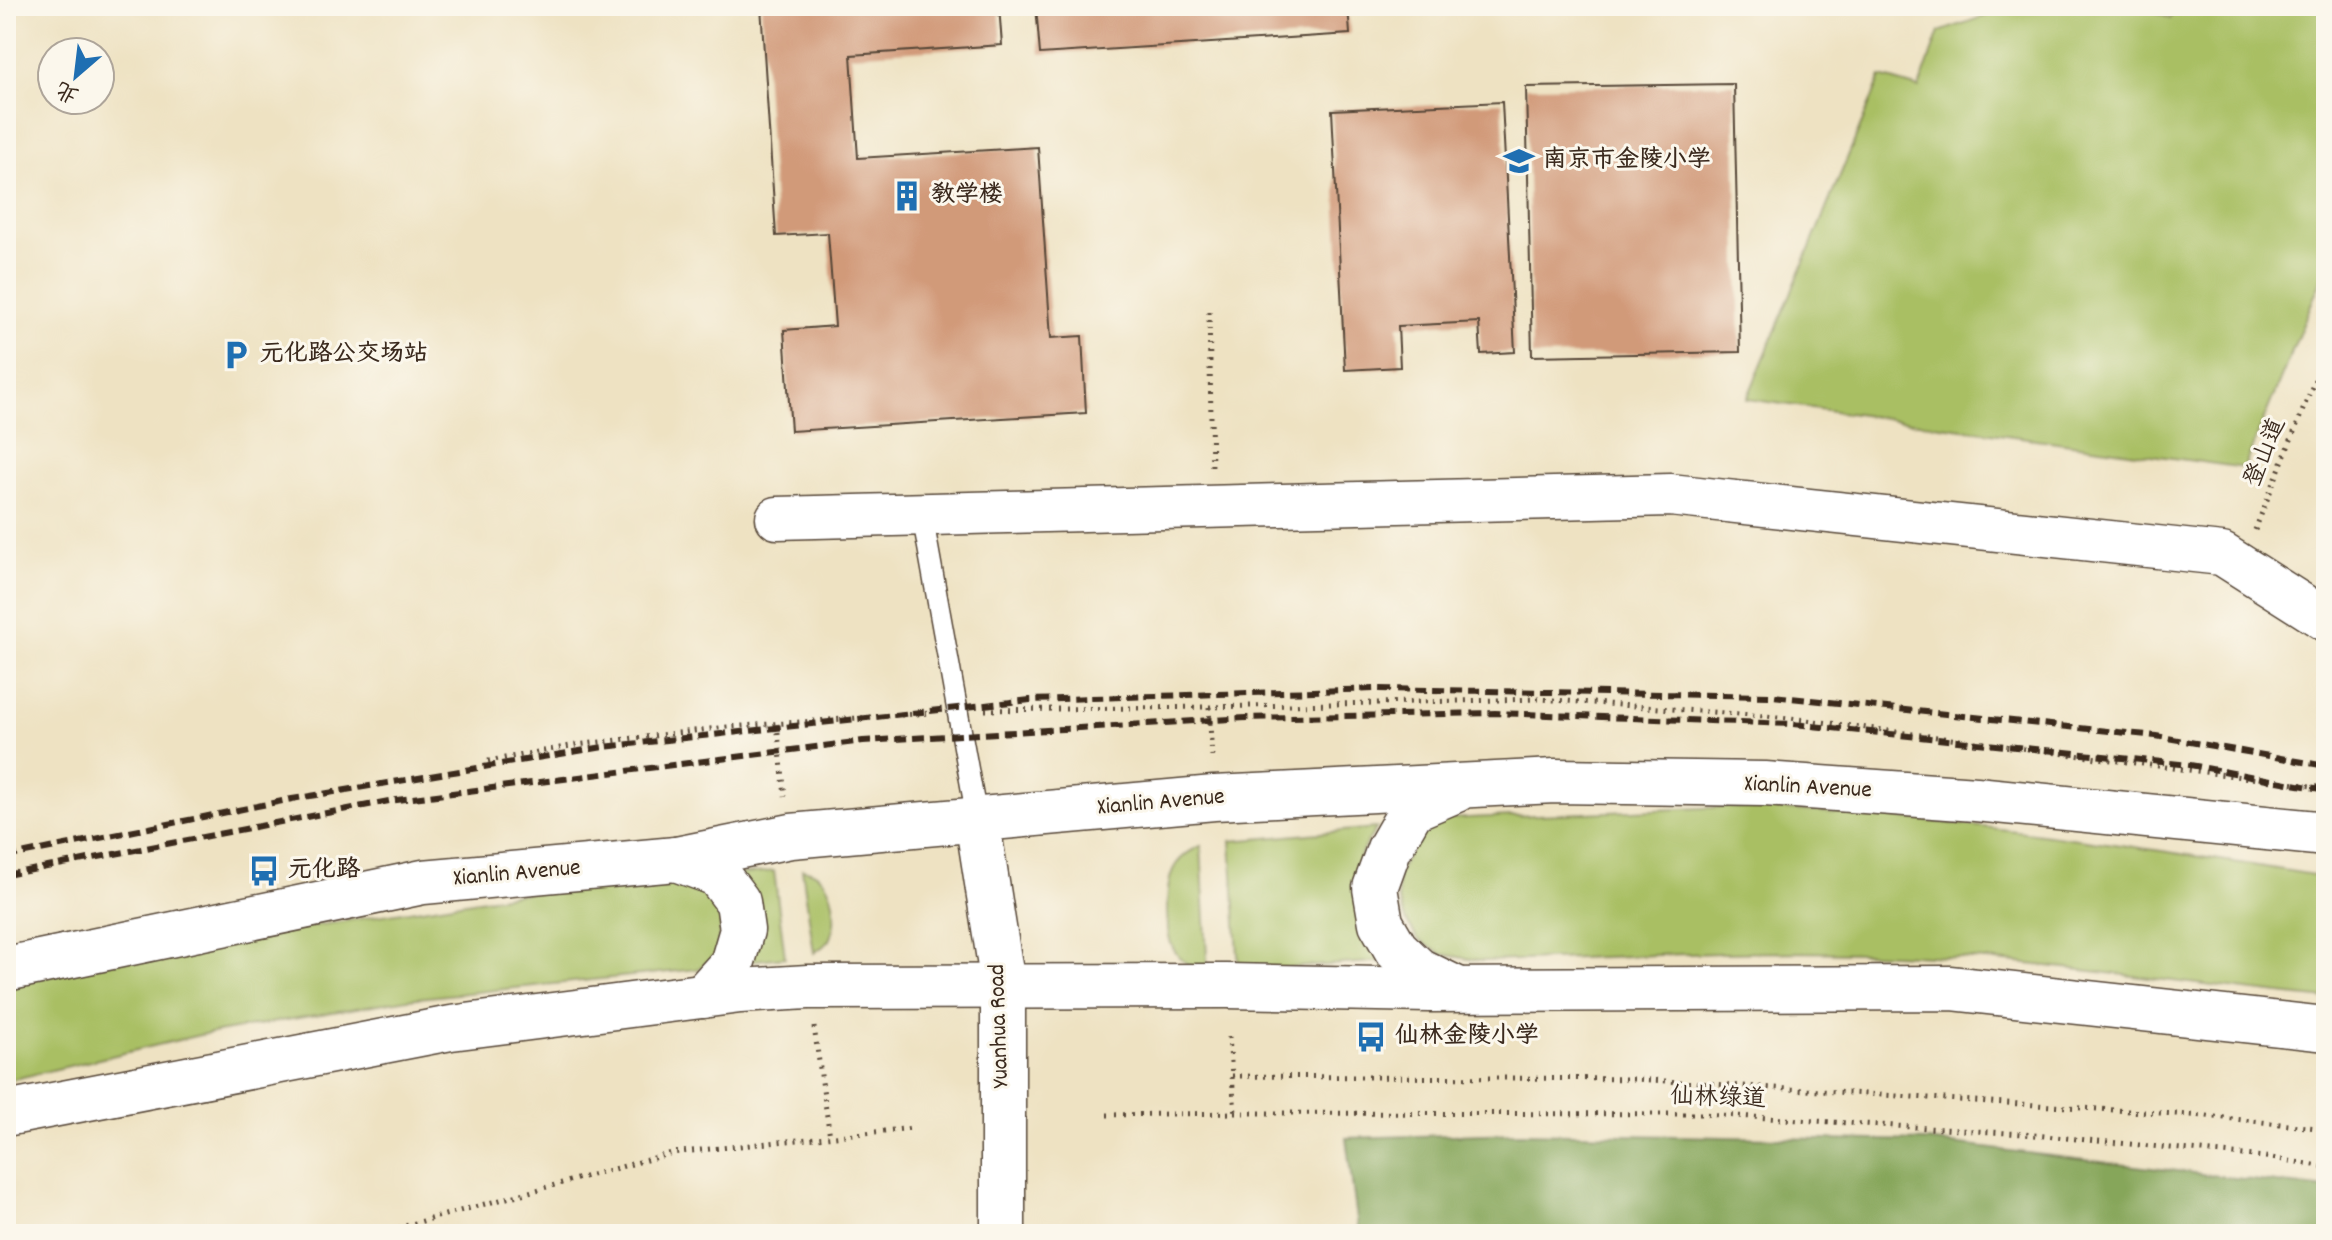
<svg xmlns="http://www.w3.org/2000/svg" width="2332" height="1240" font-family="Dekko,'LXGW WenKai TC',sans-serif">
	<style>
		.green { fill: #a9bf64; stroke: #727441; stroke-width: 2 }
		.forest { fill: #86a65a; stroke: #60683c; stroke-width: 2 }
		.building { fill: #d19a79 }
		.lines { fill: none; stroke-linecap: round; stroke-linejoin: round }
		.lane-casing { stroke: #564637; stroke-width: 23 }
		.street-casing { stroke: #564637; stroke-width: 45 }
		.secondary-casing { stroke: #564637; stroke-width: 47 }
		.primary-casing { stroke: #564637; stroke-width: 47 }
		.path { stroke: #564637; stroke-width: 5; stroke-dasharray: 2 6; stroke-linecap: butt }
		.lane { stroke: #fff; stroke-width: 20 }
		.street { stroke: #fff; stroke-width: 42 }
		.secondary { stroke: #fff; stroke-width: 44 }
		.primary { stroke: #fff; stroke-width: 44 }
		.rail { stroke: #3b2a1e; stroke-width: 6; stroke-dasharray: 12 6; stroke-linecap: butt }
		.labels { text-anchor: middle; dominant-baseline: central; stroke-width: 6; stroke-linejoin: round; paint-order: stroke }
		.poi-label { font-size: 24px; font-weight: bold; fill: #3b2a1e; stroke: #fbf7ec; text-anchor: start }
		.street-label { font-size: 24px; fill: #3b2a1e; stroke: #fbf7ec }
	</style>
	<rect width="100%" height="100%" fill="#fbf7ec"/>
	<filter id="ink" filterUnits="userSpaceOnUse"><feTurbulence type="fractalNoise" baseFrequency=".0125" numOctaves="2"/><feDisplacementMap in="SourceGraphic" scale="16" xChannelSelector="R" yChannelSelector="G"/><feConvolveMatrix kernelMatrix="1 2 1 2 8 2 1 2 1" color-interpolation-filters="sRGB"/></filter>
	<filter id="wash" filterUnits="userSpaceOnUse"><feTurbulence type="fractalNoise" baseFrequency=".006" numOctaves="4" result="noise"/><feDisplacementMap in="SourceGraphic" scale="32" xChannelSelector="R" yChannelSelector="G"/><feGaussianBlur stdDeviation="1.8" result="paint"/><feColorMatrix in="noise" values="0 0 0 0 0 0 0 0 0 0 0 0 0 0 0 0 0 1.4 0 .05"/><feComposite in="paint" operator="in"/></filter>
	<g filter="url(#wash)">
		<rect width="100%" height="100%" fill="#eee2c2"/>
		<g class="green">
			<path d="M1997 6H2143L2170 19 2176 6H2326V268L2244 468 1747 399 1881 77 1919 88 1939 32 1994 13Z"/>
			<path d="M1726 807C1928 814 2126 844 2326 877V999C2181 984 2038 960 1892 954 1755 948 1618 958 1481 961L1441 954 1418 939 1405 919 1398 898V874L1419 832 1445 819Z"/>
			<path d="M1377 828C1370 838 1361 850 1359 862 1355 893 1376 932 1386 961L1239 971 1231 841Z"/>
			<path d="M1201 846 1208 975C1194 969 1182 963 1174 950 1167 938 1168 925 1167 913 1167 881 1169 859 1201 846Z"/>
			<path d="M802 869C807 870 811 871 815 873 835 885 839 921 829 940 825 946 819 949 814 953Z"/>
			<path d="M774 871 785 957 747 961 736 875Z"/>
			<path d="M672 877 709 887 724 906 716 955 698 969 408 999 200 1035 6 1081V985L218 941 517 894Z"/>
		</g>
		<path class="forest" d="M1521 1133 1927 1141 2285 1184 2326 1189V1234H1359L1346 1138Z"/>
		<g id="blocks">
			<g class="building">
				<path d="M761 6H999L1002 45 851 55 858 158 1038 147 1051 338 1082 336 1086 413 791 431 784 330 835 326 828 233 776 236Z"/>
				<path d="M1036 6H1348L1350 34 1040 54Z"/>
				<path d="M1734 84 1740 352 1532 356 1526 87Z"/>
				<path d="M1502 102 1515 352 1481 354 1479 322 1398 326 1400 367 1345 370 1332 110Z"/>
			</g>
		</g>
	</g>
	<g filter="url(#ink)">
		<use href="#blocks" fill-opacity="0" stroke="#564637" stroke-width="2"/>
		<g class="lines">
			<g class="lane-casing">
				<path id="lane" d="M922 514 977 819"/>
			</g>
			<g class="street-casing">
				<path id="street" d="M777 518 1670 495 2222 554 2326 620"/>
			</g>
			<g class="secondary-casing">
				<path id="secondary" d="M977 819 1003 985V1234"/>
			</g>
			<g class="primary-casing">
				<g id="primary">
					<path d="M1456 790 1412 809 1389 849 1375 888 1381 923 1396 949 1418 970 1457 989"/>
					<path d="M676 859 717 874 738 902 742 930 732 964 703 996"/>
					<path d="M6 969 423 882 676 859 791 836 1214 798 1555 781 1765 784 1976 799 2326 834"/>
					<path d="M6 1114 451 1028 740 991 808 987 1226 986 1429 990 1951 988 2326 1029"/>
				</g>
			</g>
			<g class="path">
				<path d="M1209 312 1212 470"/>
				<path d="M2255 530 2326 352"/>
				<path d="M1209 707 1212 758"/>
				<path d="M985 710 1209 707 1540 699 1791 718 2326 788"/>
				<path d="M777 724 785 796"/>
				<path d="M488 761 576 745 727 727 931 713"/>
				<path d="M814 1027 830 1137"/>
				<path d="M1229 1037 1235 1113"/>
				<path d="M1232 1076 1635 1079 2206 1116 2326 1129"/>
				<path d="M1107 1115 1235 1113 1703 1114 2024 1134 2265 1157 2326 1167"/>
				<path d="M375 1234 672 1153 913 1128"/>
			</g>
			<use href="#lane" class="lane"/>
			<use href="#street" class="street"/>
			<use href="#secondary" class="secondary"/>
			<use href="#primary" class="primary"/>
			<g class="rail">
				<path d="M6 857 292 799 603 747 1030 700 1377 689 1772 696 2156 736 2326 766"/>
				<path d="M6 875 389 801 863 741 1246 718 1495 713 1793 724 2190 765 2326 790"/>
			</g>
		</g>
	</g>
	<defs>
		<g id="school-bare" transform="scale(2.4)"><path d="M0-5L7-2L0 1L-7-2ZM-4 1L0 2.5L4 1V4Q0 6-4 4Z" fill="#1f6fb2" stroke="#fbf7ec" stroke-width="2.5" paint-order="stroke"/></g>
		<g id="building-bare" transform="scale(2.4)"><path d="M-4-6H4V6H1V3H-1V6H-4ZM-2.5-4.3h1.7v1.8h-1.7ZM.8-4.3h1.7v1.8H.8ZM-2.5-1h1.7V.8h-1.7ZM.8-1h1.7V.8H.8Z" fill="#1f6fb2" stroke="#fbf7ec" stroke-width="2.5" paint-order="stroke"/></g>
		<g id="parking-bare" transform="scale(2.4)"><path d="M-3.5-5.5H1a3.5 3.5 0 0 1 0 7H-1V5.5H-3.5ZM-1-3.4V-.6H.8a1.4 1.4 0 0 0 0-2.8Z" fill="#1f6fb2" stroke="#fbf7ec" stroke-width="2.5" paint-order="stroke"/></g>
		<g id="bus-bare" transform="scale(2.4)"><path d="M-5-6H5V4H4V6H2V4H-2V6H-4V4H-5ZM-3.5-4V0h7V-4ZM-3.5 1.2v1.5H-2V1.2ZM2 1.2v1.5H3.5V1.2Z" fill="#1f6fb2" stroke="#fbf7ec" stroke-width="2.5" paint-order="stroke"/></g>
	</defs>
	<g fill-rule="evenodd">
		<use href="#school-bare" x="1519" y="161"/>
		<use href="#building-bare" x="907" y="196"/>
		<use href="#parking-bare" x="236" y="355"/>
		<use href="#bus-bare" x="264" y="871"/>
		<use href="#bus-bare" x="1371" y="1037"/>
	</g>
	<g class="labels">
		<g class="poi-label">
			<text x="1543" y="161">南京市金陵小学</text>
			<text x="931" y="196">教学楼</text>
			<text x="260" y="355">元化路公交场站</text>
			<text x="288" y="871">元化路</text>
			<text x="1395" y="1037">仙林金陵小学</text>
		</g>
		<g class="street-label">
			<text transform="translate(2266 453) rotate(-68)">登山道</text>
			<text transform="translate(1808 788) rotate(3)">Xianlin Avenue</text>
			<text transform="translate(1161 803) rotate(-5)">Xianlin Avenue</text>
			<text transform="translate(517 874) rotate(-5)">Xianlin Avenue</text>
			<text transform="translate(1000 1026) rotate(-92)">Yuanhua Road</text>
			<text transform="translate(1718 1099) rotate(2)">仙林绿道</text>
		</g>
	</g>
	<rect width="2332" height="1240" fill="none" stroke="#fbf7ec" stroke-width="32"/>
	<g transform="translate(76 76) rotate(208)"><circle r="38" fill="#fbf7ec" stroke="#aea59a" stroke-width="2"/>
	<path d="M0-6L14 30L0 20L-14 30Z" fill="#1f6fb2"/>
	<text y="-12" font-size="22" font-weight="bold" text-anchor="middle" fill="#3b2a1e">北</text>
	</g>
</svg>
